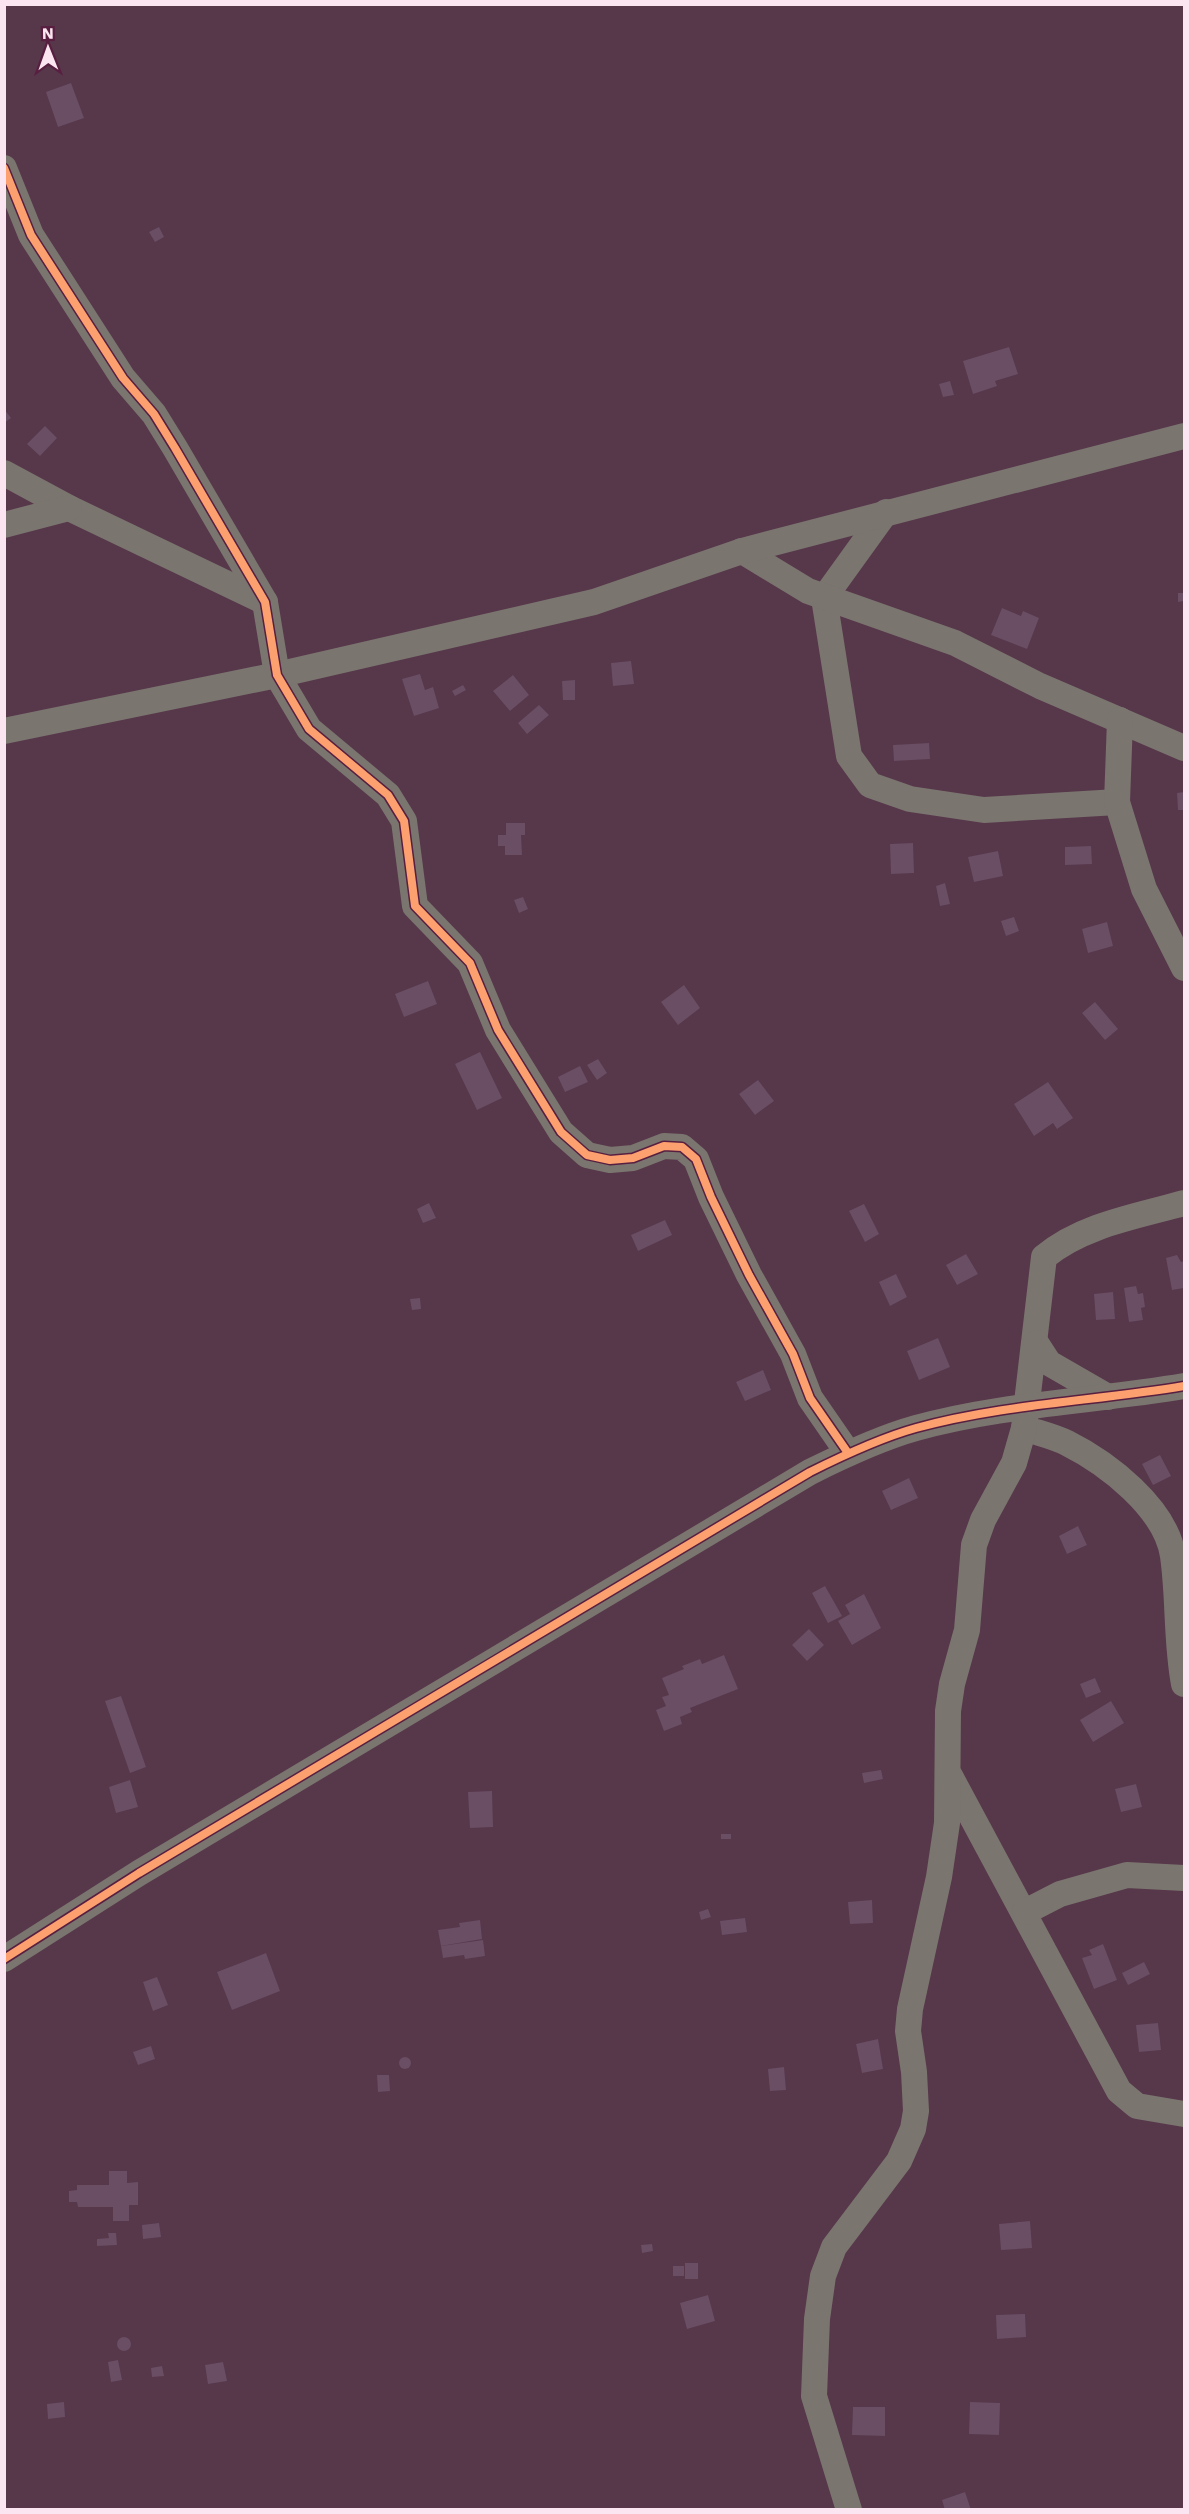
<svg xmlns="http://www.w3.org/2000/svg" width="1189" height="2514" font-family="'Work Sans',sans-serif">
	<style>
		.building { fill: #694e64 }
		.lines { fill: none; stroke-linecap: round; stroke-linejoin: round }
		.minor { stroke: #7a756f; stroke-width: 26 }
		.cycleway-casing { stroke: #581f41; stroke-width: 11 }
		.cycleway { stroke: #fca06f; stroke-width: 8 }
	</style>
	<rect width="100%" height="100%" fill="#57374a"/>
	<g class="building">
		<path d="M71 83 84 118 58 127 46 92Z"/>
		<path d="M159 227 164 237 155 242 149 232Z"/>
		<path d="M1009 347 1018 374 995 381 997 386 973 394 963 361Z"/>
		<path d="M950 381 954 395 943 397 939 384Z"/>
		<path d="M4 409 11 418 4 423Z"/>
		<path d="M45 426 57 438 40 456 27 444Z"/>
		<path d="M1178 593H1184V601L1178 602Z"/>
		<path d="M1002 608 1021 616 1023 611 1039 618 1027 649 991 635Z"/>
		<path d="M631 661 634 684 613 686 611 663Z"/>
		<path d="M420 674 425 690 433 687 439 708 414 716 402 679Z"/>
		<path d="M513 675 529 695 510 711 493 691Z"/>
		<path d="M575 680V700H563L562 681Z"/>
		<path d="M463 685 466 690 455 696 452 691Z"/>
		<path d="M539 705 549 715 527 734 518 723Z"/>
		<path d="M929 743 930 759 894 761 893 745Z"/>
		<path d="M1184 792V810H1178L1177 793Z"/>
		<path d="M506 823H525V835H521L522 855H505V846H498V835H506Z"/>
		<path d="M913 843 914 873 891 874 890 844Z"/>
		<path d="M1091 846 1092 864 1065 865V847Z"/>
		<path d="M998 851 1003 876 974 882 968 857Z"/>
		<path d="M945 883 950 904 940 906 936 886Z"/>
		<path d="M523 897 528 909 519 913 514 900Z"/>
		<path d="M1014 917 1019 931 1006 936 1001 921Z"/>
		<path d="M1107 922 1113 946 1088 953 1082 929Z"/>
		<path d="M428 981 437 1004 404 1017 395 994Z"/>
		<path d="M684 985 700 1008 678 1025 661 1002Z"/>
		<path d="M1095 1002 1118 1029 1105 1040 1082 1013Z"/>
		<path d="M480 1052 502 1098 477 1110 455 1064Z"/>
		<path d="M598 1059 607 1073 597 1080 587 1065Z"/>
		<path d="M580 1066 588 1082 565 1092 558 1077Z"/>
		<path d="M758 1080 774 1101 755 1115 739 1094Z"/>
		<path d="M1048 1082 1073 1118 1057 1129 1053 1123 1034 1136 1014 1104Z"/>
		<path d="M429 1203 436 1218 423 1223 417 1209Z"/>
		<path d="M864 1204 879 1234 865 1242 849 1211Z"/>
		<path d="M665 1220 672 1235 638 1251 631 1235Z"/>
		<path d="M966 1254 978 1274 957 1285 946 1265Z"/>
		<path d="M1177 1255 1181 1262 1184 1261V1288L1172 1290 1166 1258Z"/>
		<path d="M896 1274 907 1297 890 1306 879 1282Z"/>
		<path d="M1136 1286 1138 1294 1143 1293 1145 1307 1141 1308 1143 1320 1129 1322 1124 1288Z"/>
		<path d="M1113 1292 1115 1319 1096 1320 1094 1294Z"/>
		<path d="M420 1298 421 1309 412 1310 410 1299Z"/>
		<path d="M938 1338 950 1367 919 1380 907 1351Z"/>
		<path d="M763 1370 771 1390 745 1401 736 1382Z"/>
		<path d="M1160 1455 1171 1476 1153 1485 1142 1464Z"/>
		<path d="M909 1478 918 1498 891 1510 882 1491Z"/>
		<path d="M1078 1526 1087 1545 1067 1554 1059 1536Z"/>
		<path d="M825 1586 842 1616 828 1623 812 1593Z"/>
		<path d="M864 1594 881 1628 852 1645 838 1621 850 1614 845 1605Z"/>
		<path d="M809 1629 824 1645 807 1661 792 1645Z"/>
		<path d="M724 1655 738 1689 690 1708 692 1712 680 1717 682 1724 664 1731 656 1710 666 1706 662 1697 669 1695 662 1678 684 1669 682 1666 700 1659 702 1664Z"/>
		<path d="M1095 1678 1101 1692 1086 1698 1080 1684Z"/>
		<path d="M121 1696 146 1767 130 1773 105 1701Z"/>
		<path d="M1111 1701 1124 1723 1093 1742 1080 1720Z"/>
		<path d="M881 1770 883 1779 864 1783 862 1773Z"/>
		<path d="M130 1780 138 1807 116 1813 109 1787Z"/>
		<path d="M1136 1784 1142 1807 1121 1812 1115 1789Z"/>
		<path d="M492 1791 493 1827 470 1828 468 1792Z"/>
		<rect x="721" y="1834" width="10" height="5"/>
		<path d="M872 1900 873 1923 850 1924 848 1902Z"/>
		<path d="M708 1909 711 1917 701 1920 699 1912Z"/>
		<path d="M745 1918 747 1932 722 1935 720 1921Z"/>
		<path d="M480 1920 482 1939 441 1946 438 1930 460 1927 459 1923Z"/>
		<path d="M483 1940 485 1956 465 1959 464 1955 443 1958 441 1946Z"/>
		<path d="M1103 1944 1117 1980 1094 1989 1082 1958 1092 1955 1089 1950Z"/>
		<path d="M266 1953 280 1991 232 2010 217 1972Z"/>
		<path d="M1144 1962 1150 1974 1128 1985 1122 1973Z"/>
		<path d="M157 1977 168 2005 153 2011 143 1982Z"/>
		<path d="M1158 2023 1161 2050 1139 2052 1136 2025Z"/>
		<path d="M878 2039 883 2069 862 2073 856 2044Z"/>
		<path d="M151 2046 155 2059 138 2065 133 2052Z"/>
		<circle cx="405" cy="2063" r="6"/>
		<path d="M784 2067 786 2090 770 2091 768 2069Z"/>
		<path d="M377 2075H389L390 2091 378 2092Z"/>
		<path d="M109 2171H127V2183L138 2182V2205H129V2221H113V2207H78L77 2202H69V2191L77 2190V2185H109Z"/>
		<path d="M1030 2221 1032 2248 1001 2250 999 2224Z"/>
		<path d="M159 2223 161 2237 143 2239 142 2225Z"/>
		<path d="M108 2233H116L117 2245 97 2246V2239L109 2238Z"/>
		<path d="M652 2244 653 2251 642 2253 641 2245Z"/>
		<rect x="685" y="2263" width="13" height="16"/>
		<rect x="673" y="2266" width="11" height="10"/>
		<path d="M708 2295 715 2321 687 2329 680 2303Z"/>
		<path d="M1025 2314 1026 2337 997 2339 996 2315Z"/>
		<circle cx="124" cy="2344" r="7"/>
		<path d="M118 2360 122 2380 111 2382 108 2362Z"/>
		<path d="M223 2362 227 2381 208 2384 205 2365Z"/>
		<path d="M162 2366 164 2376 152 2377 151 2368Z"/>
		<path d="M64 2402 65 2417 48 2419 47 2404Z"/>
		<path d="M970 2402 1000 2403 999 2435 969 2434Z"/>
		<path d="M853 2407H885V2436L852 2435Z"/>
		<path d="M965 2492 971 2510H945L942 2500Z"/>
	</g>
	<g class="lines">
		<g class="minor">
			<path d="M4 168 31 235 123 378 154 414 175 448 265 602 277 675 309 729 388 795 404 821 415 906 470 963 498 1030 561 1132 587 1155 610 1160 633 1158 664 1146 682 1147 696 1159 711 1197 749 1275 793 1354 810 1398 848 1453"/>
			<path d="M4 473 69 508 265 602"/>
			<path d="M886 512 824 598 849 756 870 785 910 799 984 810 1117 802"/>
			<path d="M4 525 69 508"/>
			<path d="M742 551 808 591 955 643 1040 686 1184 748"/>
			<path d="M1120 720 1117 802 1144 889 1184 968"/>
			<path d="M4 731 277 675 594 602 742 551 1184 436"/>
			<path d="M1184 1203C1138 1216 1082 1225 1044 1257L1024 1428C1038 1433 1053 1436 1067 1443 1107 1463 1166 1508 1173 1556 1179 1598 1176 1642 1184 1684"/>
			<path d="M1036 1343 1049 1363 1108 1397"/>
			<path d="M950 1776 1119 2091 1137 2106 1184 2114"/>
			<path d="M1025 1912 1060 1894 1127 1875 1184 1878"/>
			<path d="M4 1959 139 1873 810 1472C844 1455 880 1438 916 1428 1003 1404 1096 1401 1184 1386"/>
			<path d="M849 2510 814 2396 817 2319 823 2276 834 2247 899 2161 913 2129 916 2111 914 2072 908 2031 910 2009 939 1877 947 1823 948 1711 952 1684 967 1630 974 1545 983 1520 1014 1463 1024 1428"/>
		</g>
		<g class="cycleway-casing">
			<g id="cycleway">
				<path d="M4 168 31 235 123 378 154 414 175 448 265 602 277 675 309 729 388 795 404 821 415 906 470 963 498 1030 561 1132 587 1155 610 1160 633 1158 664 1146 682 1147 696 1159 711 1197 749 1275 793 1354 810 1398 848 1453"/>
				<path d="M4 1959 139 1873 810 1472C844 1455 880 1438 916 1428 1003 1404 1096 1401 1184 1386"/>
			</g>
		</g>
		<use href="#cycleway" class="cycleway"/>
	</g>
	<rect width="1189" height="2514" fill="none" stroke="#fbe5f0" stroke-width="12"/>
	<g transform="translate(48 48) rotate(359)" stroke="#581f41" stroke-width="4.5" paint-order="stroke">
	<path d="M0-4.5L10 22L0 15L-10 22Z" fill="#fbe5f0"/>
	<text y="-9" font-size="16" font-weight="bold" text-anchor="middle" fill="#fbe5f0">N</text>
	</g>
</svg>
